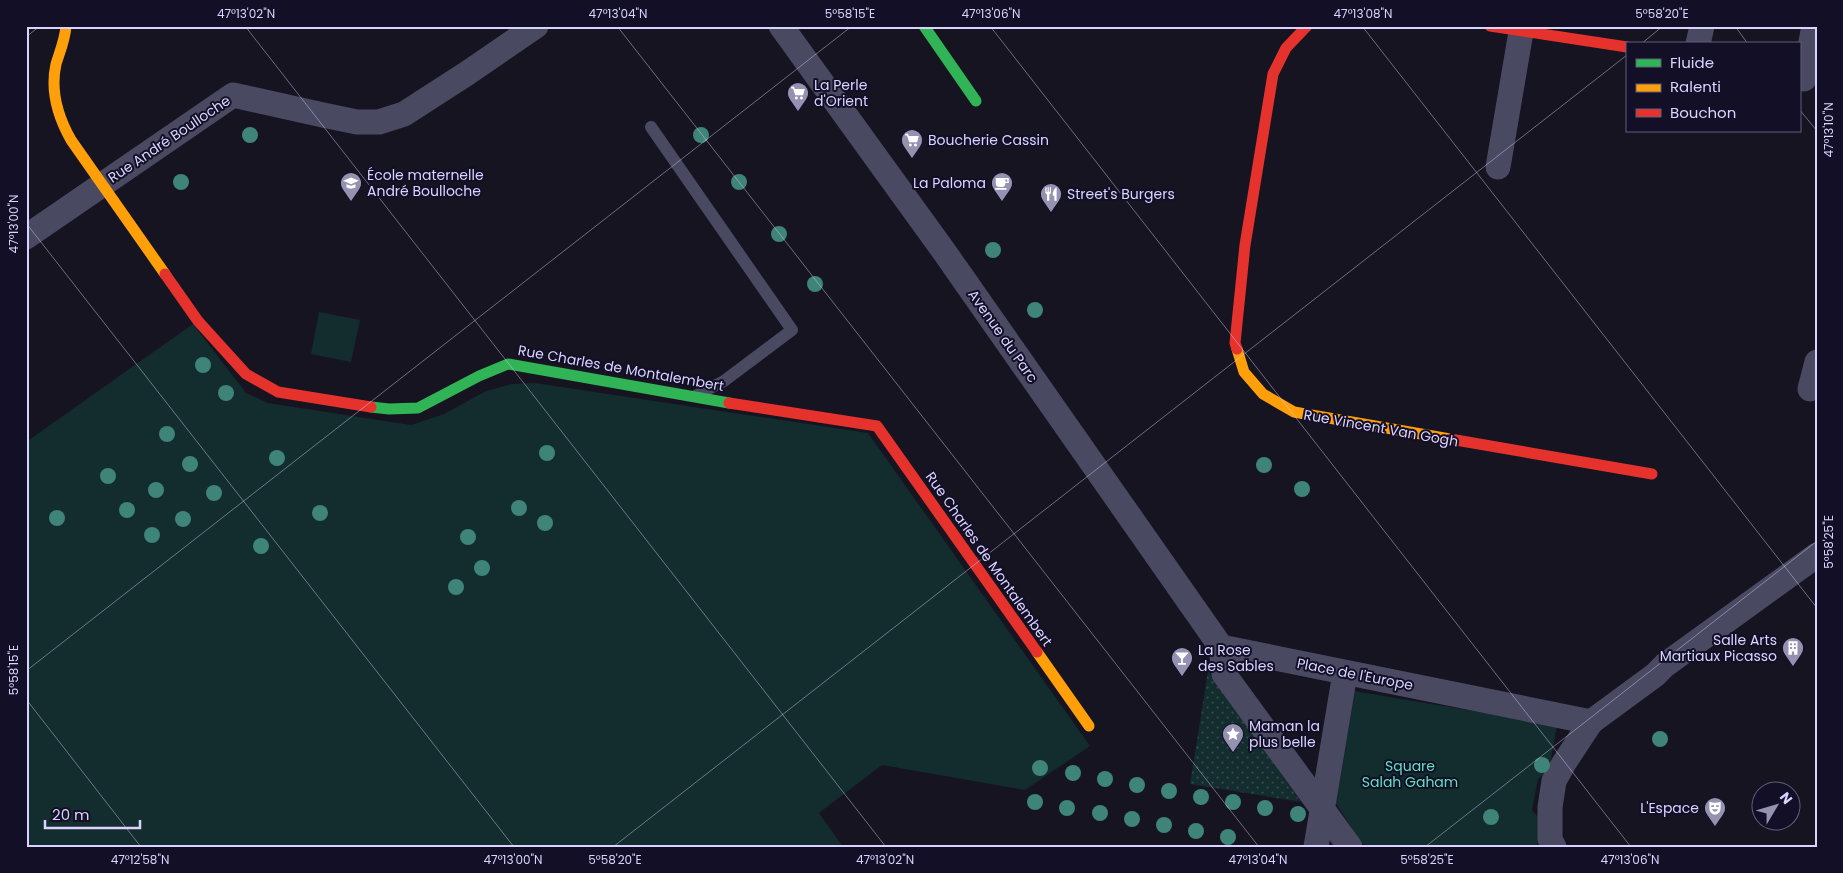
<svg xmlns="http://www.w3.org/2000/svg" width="1843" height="873" font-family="Poppins,sans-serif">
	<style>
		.park { fill: #132c2d }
		.garden { fill: url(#garden-dots) }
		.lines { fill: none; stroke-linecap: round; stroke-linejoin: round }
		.lane { stroke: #4a4962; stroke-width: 12 }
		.street { stroke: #4a4962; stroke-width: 25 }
		.fast { stroke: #30b455; stroke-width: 11 }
		.slow { stroke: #ff9f0a; stroke-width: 11 }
		.jam { stroke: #e5322d; stroke-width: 11 }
		.tree { fill: #3e8478 }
		.ticks { fill: none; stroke: #d9d4ff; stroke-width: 1; stroke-opacity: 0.45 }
		.labels { text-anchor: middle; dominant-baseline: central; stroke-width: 4; stroke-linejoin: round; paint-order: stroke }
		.poi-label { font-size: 14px; fill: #d9d4ff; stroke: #130f26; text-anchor: start }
		.street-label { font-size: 14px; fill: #d9d4ff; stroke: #130f26 }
		.park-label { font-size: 14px; fill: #5fe0c0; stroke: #130f26 }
		.neatline { fill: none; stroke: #d9d4ff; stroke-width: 2 }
		.ticks-label { font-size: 12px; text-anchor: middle; fill: #d9d4ff }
	</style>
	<defs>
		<pattern id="garden-dots" width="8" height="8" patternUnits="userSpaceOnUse" patternTransform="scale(1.25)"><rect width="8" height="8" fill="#132c2d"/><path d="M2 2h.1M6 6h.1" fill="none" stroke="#354a4c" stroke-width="1.8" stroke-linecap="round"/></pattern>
	</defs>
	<rect width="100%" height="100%" fill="#161421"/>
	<g class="park">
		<path d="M319 312 360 320 351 362 311 354Z"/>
		<path d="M193 324 246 393 268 403 411 425 444 414 486 391 512 384 535 383 868 433 1090 746 1025 790 882 765 819 813 843 847H26V442Z"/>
		<path d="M1354 691 1557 725 1549 771 1538 779 1532 810 1541 820 1537 847H1380L1362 844 1331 796Z"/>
	</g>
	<path class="garden" d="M1208 671 1301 802 1190 784Z"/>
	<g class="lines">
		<path class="lane" d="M651 127 792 330 724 381 697 395"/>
		<g class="street">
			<path d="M781 26 943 250 1221 647"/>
			<path d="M1698 44 1702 26"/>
			<path d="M1804 79 1814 26"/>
			<path d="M1498 167 1521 32"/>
			<path d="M26 237 233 95 323 115 357 122H379L404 114 466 74 536 26"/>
			<path d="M1810 389 1817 362"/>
			<path d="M1221 647 1591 722 1564 763 1554 781 1550 807V839L1554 847"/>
			<path d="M1221 647 1224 674 1350 847"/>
			<path d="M1591 722 1655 675 1665 665 1817 555"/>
			<path d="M1316 847 1345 673"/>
		</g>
		<g class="fast">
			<path d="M924 26 976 101"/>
			<path d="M371 407 389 409 418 408 479 376 508 364 729 403"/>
		</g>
		<g class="slow">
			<path d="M66 26C65 40 60 51 56 64 50 91 58 117 71 140L165 274"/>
			<path d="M1237 349 1244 372 1263 394 1294 412 1450 439"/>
			<path d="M1037 652 1089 726"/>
		</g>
		<g class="jam">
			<path d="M1490 26 1627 47"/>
			<path d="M165 274 198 321 246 374 278 392 371 407"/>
			<path d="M1237 349 1235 343 1245 245 1273 74 1286 48 1307 26"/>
			<path d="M729 403 877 426 1037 652"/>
			<path d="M1450 439 1652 474"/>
		</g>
	</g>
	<g class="tree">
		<circle cx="250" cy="135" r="8"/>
		<circle cx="701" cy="135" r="8"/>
		<circle cx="181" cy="182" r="8"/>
		<circle cx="739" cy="182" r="8"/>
		<circle cx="779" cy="234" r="8"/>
		<circle cx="993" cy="250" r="8"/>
		<circle cx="815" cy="284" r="8"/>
		<circle cx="1035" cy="310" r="8"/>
		<circle cx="203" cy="365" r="8"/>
		<circle cx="226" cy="393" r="8"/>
		<circle cx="167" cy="434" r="8"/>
		<circle cx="547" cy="453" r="8"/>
		<circle cx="277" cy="458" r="8"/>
		<circle cx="190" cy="464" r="8"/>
		<circle cx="1264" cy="465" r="8"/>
		<circle cx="108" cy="476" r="8"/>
		<circle cx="1302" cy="489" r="8"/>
		<circle cx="156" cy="490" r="8"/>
		<circle cx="214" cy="493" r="8"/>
		<circle cx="519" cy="508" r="8"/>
		<circle cx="127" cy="510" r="8"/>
		<circle cx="320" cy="513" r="8"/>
		<circle cx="57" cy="518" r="8"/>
		<circle cx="183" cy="519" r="8"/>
		<circle cx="545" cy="523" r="8"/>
		<circle cx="152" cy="535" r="8"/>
		<circle cx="468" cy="537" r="8"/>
		<circle cx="261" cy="546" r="8"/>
		<circle cx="482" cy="568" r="8"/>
		<circle cx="456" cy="587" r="8"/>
		<circle cx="1660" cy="739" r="8"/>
		<circle cx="1542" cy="765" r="8"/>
		<circle cx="1040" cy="768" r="8"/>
		<circle cx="1073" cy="773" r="8"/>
		<circle cx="1105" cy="779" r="8"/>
		<circle cx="1137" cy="785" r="8"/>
		<circle cx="1169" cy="791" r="8"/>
		<circle cx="1201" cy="797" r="8"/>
		<circle cx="1035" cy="802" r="8"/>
		<circle cx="1233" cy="802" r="8"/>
		<circle cx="1067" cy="808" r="8"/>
		<circle cx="1265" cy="808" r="8"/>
		<circle cx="1100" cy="813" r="8"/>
		<circle cx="1298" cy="814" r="8"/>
		<circle cx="1491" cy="817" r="8"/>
		<circle cx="1132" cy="819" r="8"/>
		<circle cx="1164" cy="825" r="8"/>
		<circle cx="1196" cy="831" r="8"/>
		<circle cx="1228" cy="837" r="8"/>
	</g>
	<path class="ticks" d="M245 26 886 847M617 26 1259 847M990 26 1631 847M1362 26 1817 608M1735 26 1748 44M26 37 40 26M1641 44 1663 26M1799 109 1817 131M26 223 514 847M26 671 852 26M26 699 141 847M613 847 1627 55M1425 847 1817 541"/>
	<defs>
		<g id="supermarket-pin" transform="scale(1.125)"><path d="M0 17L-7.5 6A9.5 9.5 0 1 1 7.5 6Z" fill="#9591b1" stroke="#130f26"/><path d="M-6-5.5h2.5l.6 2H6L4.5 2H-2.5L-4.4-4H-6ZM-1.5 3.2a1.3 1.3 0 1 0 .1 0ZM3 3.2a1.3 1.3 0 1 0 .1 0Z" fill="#fff"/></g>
		<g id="school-pin" transform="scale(1.125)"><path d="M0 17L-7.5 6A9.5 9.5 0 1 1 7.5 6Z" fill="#9591b1" stroke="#130f26"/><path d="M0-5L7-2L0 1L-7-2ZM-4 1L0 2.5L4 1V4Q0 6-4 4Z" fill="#fff"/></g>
		<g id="cafe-pin" transform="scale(1.125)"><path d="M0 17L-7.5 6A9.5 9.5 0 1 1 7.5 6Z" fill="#9591b1" stroke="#130f26"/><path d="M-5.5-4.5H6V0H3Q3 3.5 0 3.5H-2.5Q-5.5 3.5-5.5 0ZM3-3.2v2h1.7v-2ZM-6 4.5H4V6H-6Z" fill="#fff"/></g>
		<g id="restaurant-pin" transform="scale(1.125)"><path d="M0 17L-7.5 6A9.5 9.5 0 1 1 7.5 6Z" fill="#9591b1" stroke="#130f26"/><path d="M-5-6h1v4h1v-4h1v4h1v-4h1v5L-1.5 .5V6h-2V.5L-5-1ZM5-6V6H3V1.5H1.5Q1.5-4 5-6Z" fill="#fff"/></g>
		<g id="building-pin" transform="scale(1.125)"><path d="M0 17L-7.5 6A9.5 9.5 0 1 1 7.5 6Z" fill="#9591b1" stroke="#130f26"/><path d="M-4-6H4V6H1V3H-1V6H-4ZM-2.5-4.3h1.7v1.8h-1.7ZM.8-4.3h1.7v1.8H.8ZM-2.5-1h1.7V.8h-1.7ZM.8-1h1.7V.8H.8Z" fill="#fff"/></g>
		<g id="bar-pin" transform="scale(1.125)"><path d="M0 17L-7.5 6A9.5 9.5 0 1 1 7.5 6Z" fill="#9591b1" stroke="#130f26"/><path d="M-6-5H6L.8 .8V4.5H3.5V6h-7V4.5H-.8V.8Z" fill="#fff"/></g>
		<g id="sight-pin" transform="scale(1.125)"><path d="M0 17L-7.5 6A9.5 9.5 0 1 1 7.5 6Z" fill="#9591b1" stroke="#130f26"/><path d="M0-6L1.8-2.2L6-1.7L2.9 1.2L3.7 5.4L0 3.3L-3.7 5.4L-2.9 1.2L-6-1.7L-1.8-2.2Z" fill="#fff"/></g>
		<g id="theatre-pin" transform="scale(1.125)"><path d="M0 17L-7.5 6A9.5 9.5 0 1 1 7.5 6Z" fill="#9591b1" stroke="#130f26"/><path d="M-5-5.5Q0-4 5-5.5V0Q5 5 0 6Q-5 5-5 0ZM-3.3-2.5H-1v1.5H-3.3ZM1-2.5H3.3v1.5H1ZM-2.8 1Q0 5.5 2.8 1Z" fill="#fff"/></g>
	</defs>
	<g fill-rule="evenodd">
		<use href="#supermarket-pin" x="798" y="93"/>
		<use href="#supermarket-pin" x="912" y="140"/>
		<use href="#school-pin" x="351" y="183"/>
		<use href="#cafe-pin" x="1002" y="183"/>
		<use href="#restaurant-pin" x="1051" y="194"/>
		<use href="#building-pin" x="1793" y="648"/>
		<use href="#bar-pin" x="1182" y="658"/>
		<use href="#sight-pin" x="1233" y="734"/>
		<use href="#theatre-pin" x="1715" y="808"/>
	</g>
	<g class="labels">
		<g class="poi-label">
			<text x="814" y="85">La Perle<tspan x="814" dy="16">d'Orient</tspan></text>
			<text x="928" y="140">Boucherie Cassin</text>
			<text x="367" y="175">École maternelle<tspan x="367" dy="16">André Boulloche</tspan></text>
			<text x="986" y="183" text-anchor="end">La Paloma</text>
			<text x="1067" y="194">Street's Burgers</text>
			<text x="1777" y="640" text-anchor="end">Salle Arts<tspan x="1777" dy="16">Martiaux Picasso</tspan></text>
			<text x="1198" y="650">La Rose<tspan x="1198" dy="16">des Sables</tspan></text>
			<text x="1249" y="726">Maman la<tspan x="1249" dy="16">plus belle</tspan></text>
			<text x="1699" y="808" text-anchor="end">L'Espace</text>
		</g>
		<g class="street-label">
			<text transform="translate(169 139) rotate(-34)">Rue André Boulloche</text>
			<text transform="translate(1003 336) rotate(55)">Avenue du Parc</text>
			<text transform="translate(621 368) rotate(10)">Rue Charles de Montalembert</text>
			<text transform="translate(1381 428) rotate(10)">Rue Vincent Van Gogh</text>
			<text transform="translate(989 559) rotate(55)">Rue Charles de Montalembert</text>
			<text transform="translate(1355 674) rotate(11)">Place de l'Europe</text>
		</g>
		<g class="park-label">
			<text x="1410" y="766">Square<tspan x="1410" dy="16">Salah Gaham</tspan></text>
		</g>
	</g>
	<rect width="1843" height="873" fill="none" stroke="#130f26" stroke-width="55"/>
	<rect x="1626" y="42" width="175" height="90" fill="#130f26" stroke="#625e7d"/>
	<rect x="1636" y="59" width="25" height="8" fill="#30b455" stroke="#625e7d"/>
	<text x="1670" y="68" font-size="15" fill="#d9d4ff">Fluide</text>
	<rect x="1636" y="84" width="25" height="8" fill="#ff9f0a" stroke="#625e7d"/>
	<text x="1670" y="92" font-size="15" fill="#d9d4ff">Ralenti</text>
	<rect x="1636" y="109" width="25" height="8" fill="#e5322d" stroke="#625e7d"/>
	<text x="1670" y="118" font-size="15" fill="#d9d4ff">Bouchon</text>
	<g transform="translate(1776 806) rotate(52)"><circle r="24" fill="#130f26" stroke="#625e7d"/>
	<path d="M0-4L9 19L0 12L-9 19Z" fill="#9591b1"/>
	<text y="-8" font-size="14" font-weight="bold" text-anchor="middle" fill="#d9d4ff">N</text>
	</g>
	<path d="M45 820v8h95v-8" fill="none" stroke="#d9d4ff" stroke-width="2.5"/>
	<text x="52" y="820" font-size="15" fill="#d9d4ff" stroke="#130f26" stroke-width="4" paint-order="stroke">20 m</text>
	<rect x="28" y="28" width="1788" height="818" class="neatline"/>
	<g class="ticks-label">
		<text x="246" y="18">47°13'02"N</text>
		<text x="618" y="18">47°13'04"N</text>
		<text x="850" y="18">5°58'15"E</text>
		<text x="991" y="18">47°13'06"N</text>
		<text x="1363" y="18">47°13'08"N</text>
		<text x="1662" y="18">5°58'20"E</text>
		<text transform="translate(1829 130) rotate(-90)" y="4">47°13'10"N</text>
		<text transform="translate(14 224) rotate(-90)" y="4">47°13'00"N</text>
		<text transform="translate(1829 542) rotate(-90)" y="4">5°58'25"E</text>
		<text transform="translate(14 670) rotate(-90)" y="4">5°58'15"E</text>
		<text x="140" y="864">47°12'58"N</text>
		<text x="513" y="864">47°13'00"N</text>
		<text x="615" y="864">5°58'20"E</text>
		<text x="885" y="864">47°13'02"N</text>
		<text x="1258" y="864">47°13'04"N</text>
		<text x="1427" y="864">5°58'25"E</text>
		<text x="1630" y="864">47°13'06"N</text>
	</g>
</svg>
